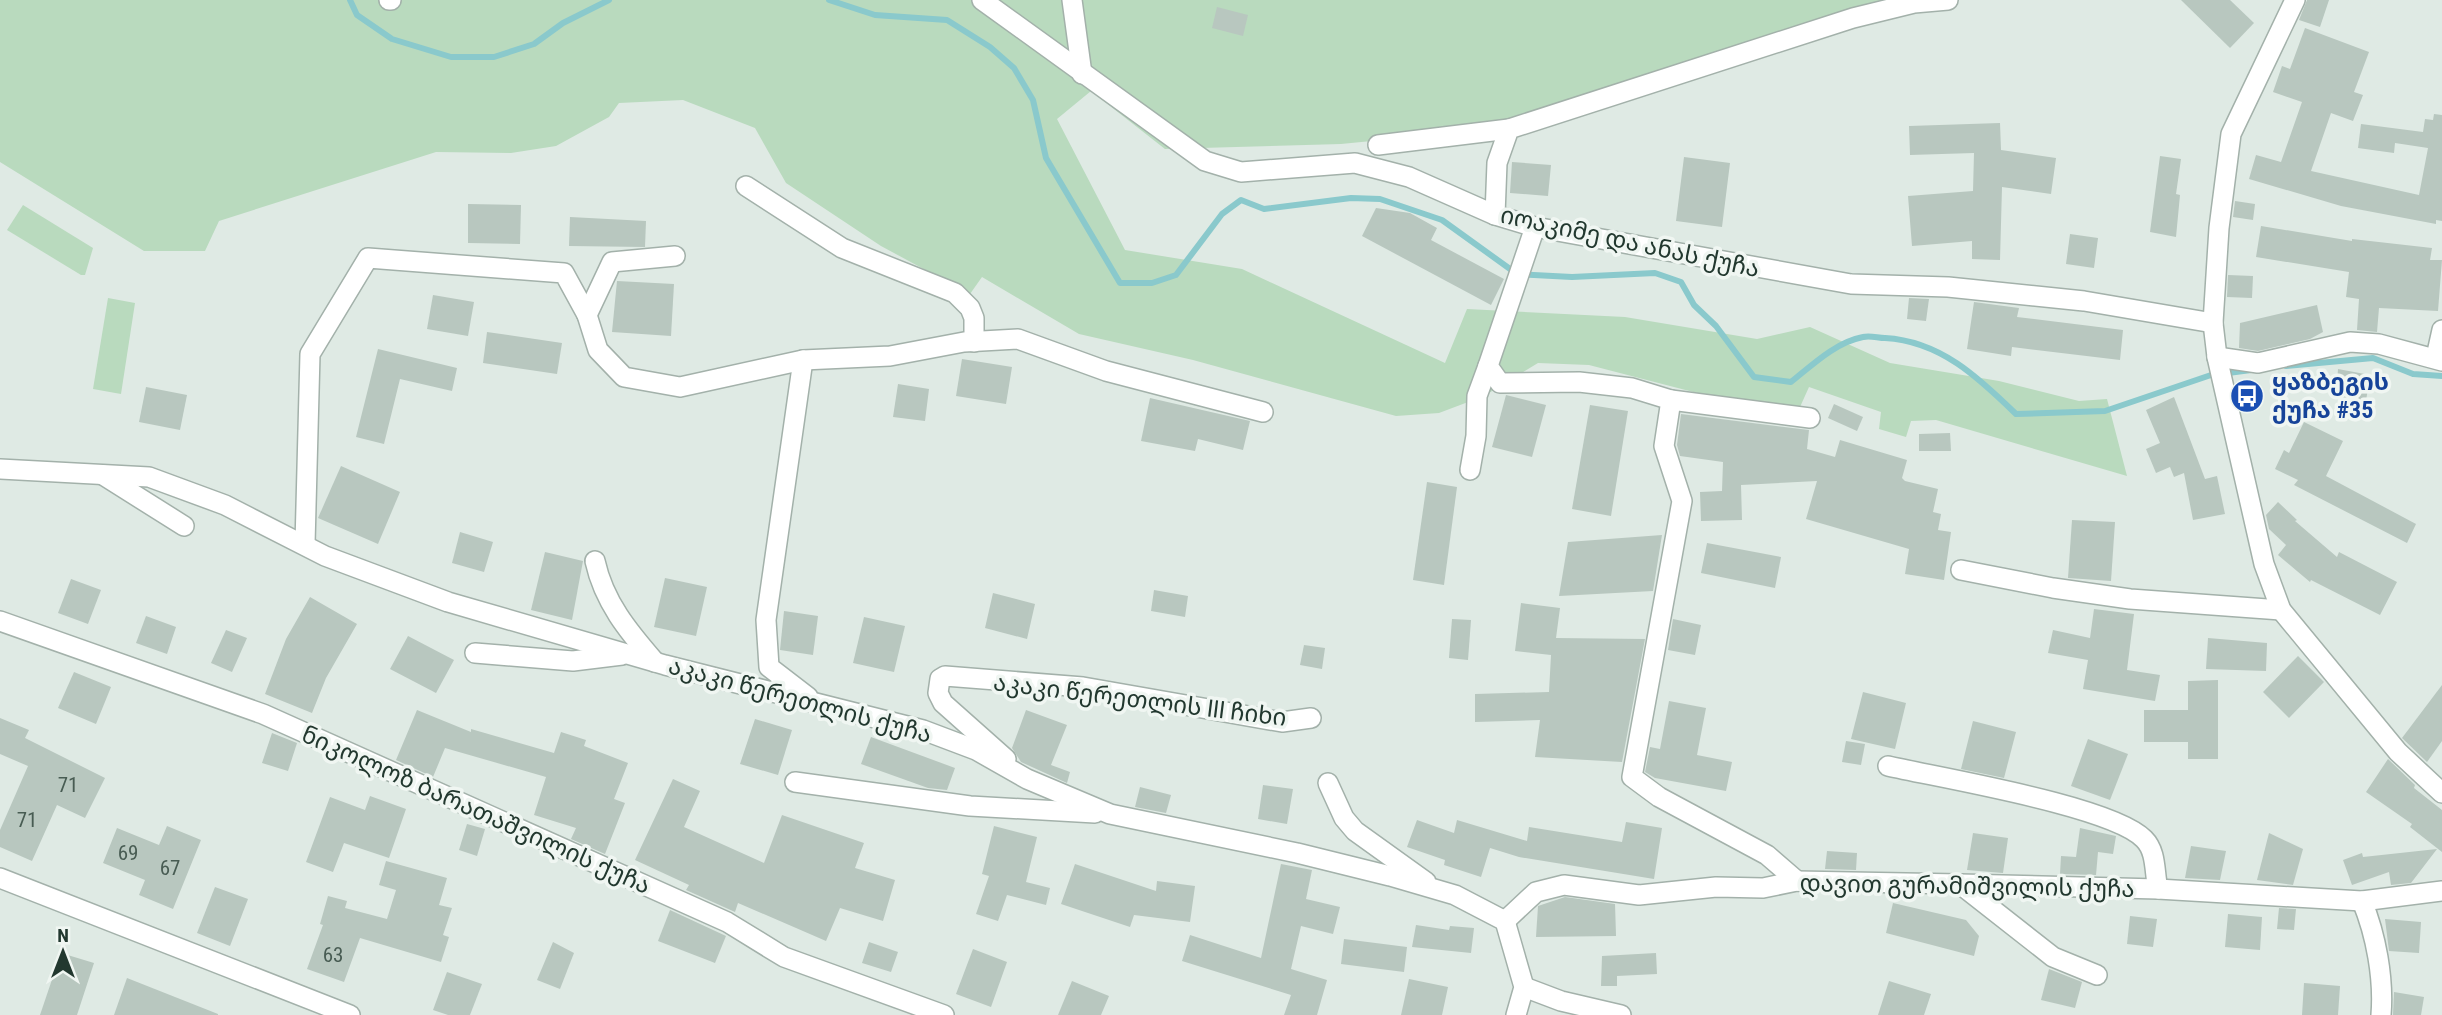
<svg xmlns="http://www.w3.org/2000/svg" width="2442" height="1015" font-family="'Roboto Condensed','Noto Sans Georgian',sans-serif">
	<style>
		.green { fill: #b9dabe }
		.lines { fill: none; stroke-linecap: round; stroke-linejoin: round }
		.stream { stroke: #8ac9cc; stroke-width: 6 }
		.building { fill: #b8c7bf }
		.minor-casing { stroke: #a3b1aa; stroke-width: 22 }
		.minor { stroke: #fff; stroke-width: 19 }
		.labels { text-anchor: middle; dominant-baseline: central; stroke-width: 7; stroke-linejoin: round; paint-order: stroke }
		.number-label { font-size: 21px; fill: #485c53 }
		.street-label { font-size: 24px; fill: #22382f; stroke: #f0f6f2 }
		.transit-label { font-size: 24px; font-weight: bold; fill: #164399; stroke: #f0f6f2; text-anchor: start }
	</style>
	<rect width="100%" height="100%" fill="#dfeae4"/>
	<g class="green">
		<path d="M0 0H1916L1497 122 1402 138 1341 144 1165 149 1091 91 1057 119 1125 250 1242 269 1445 363 1467 309 1625 317 1757 339 1810 327 1890 363 1999 381 2079 401 2107 399 2127 476 1936 420 1911 421 1906 437 1879 429 1881 412 1809 387 1800 407 1701 394 1589 365 1538 363 1484 396 1439 413 1396 416 1193 360 1079 334 982 277 970 294 881 246 786 183 755 128 683 100 619 103 609 117 556 146 511 153 436 152 219 221 205 251H144L0 162Z"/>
		<path d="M23 205 93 248 85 275H81L7 230Z"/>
		<path d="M108 298 135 303 121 394 93 389Z"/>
	</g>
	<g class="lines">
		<g class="stream">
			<path d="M350 0 357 15 392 39 451 57H494L534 44 563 23 609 0"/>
			<path d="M829 0 875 15 947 20 990 47 1014 68 1033 100 1046 158 1120 283H1152L1176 275 1222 214 1241 200 1264 209 1351 198 1380 199 1442 220 1517 274 1572 277 1655 273 1681 282 1694 305 1716 326 1754 377 1791 382C1812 365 1836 342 1863 337 1870 335 1878 338 1885 338 1940 341 1978 377 2016 414L2105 411 2211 375"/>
			<path d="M2286 366 2373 358 2413 374 2442 376"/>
			<path d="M2228 373 2251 370"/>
		</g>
	</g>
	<g class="building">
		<path d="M2181 0H2230L2254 23 2230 48Z"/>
		<path d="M2307 0H2329L2320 27 2299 20Z"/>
		<path d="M1217 7 1248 15 1243 36 1212 28Z"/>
		<path d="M2305 28 2369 52 2354 92 2363 95 2353 121 2331 113 2311 171 2419 195 2428 148 2395 143 2394 153 2358 148 2361 124 2423 132 2425 119 2433 120 2434 114 2442 115V221L2436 220V224L2341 206 2249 179 2256 155 2281 162 2302 102 2273 92 2282 66 2290 69Z"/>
		<path d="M2000 123 2001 150 2056 158 2051 194 2002 187 2000 260 1972 259V241L1912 246 1908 196 1973 191 1974 153 1910 155 1909 126Z"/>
		<path d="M2160 156 2181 159 2176 194 2180 195 2176 237 2150 232Z"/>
		<path d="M1684 157 1730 163 1722 227 1676 221Z"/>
		<path d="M1512 162 1551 165 1548 196 1510 193Z"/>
		<path d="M2235 201 2255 204 2253 220 2233 217Z"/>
		<path d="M468 204 521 205 520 244 468 243Z"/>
		<path d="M1376 208 1410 213 1437 228 1431 240 1504 279 1491 305 1362 236Z"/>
		<path d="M570 217 646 221 645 247 569 246Z"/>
		<path d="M2261 226 2352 241V239L2432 248 2430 260H2442L2438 311 2379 308 2377 332 2357 330 2359 299 2346 297 2349 272 2256 257Z"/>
		<path d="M2070 234 2098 238 2094 268 2066 264Z"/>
		<path d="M2228 275 2253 276 2252 298 2227 297Z"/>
		<path d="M617 281 674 284 671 336 612 332Z"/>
		<path d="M433 295 474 302 468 336 427 329Z"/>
		<path d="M1909 298 1929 299 1926 321 1907 319Z"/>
		<path d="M1974 302 2019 308 2017 317 2123 330 2120 360 2012 347 2011 356 1967 349Z"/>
		<path d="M2317 305 2323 332 2310 339 2258 351 2239 348 2240 323Z"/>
		<path d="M487 332 562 343 557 374 483 363Z"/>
		<path d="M378 349 457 368 452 391 400 379 384 444 356 437Z"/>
		<path d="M962 359 1012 367 1006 404 956 396Z"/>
		<path d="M2338 369 2370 375 2366 401 2336 397Z"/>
		<path d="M898 384 929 389 925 421 893 417Z"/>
		<path d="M146 387 187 395 180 430 139 422Z"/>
		<path d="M1506 395 1546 405 1532 457 1492 447Z"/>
		<path d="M2174 397 2205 479 2217 476 2225 514 2193 520 2184 473 2174 477 2170 467 2156 473 2146 449 2160 443 2146 410Z"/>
		<path d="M1150 398 1250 421 1243 450 1198 439 1195 451 1141 441Z"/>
		<path d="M1834 404 1863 417 1857 431 1828 418Z"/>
		<path d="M1590 405 1628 411 1611 516 1572 509Z"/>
		<path d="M1681 414 1809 430 1807 449 1835 457 1840 440 1907 460 1902 478 1905 481 1938 489 1933 512 1941 514 1938 530 1951 532 1944 580 1905 574 1909 549 1806 519 1817 481 1741 485 1742 520 1701 521 1700 492 1722 491 1723 462 1680 456 1677 445Z"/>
		<path d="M2304 422 2343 441 2326 476 2416 524 2407 543 2294 485 2298 480 2275 469 2284 450 2289 453Z"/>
		<path d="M1950 433 1951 451H1919V434Z"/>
		<path d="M341 466 400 492 378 544 318 518Z"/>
		<path d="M1427 482 1457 487 1444 585 1413 580Z"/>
		<path d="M2278 502 2297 520 2295 521 2337 557 2339 552 2397 582 2380 615 2311 580 2310 582 2278 555 2286 545 2269 529 2266 515Z"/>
		<path d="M2072 520 2115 522 2111 581 2068 578Z"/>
		<path d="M460 532 493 542 484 572 452 563Z"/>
		<path d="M1662 535 1653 591 1559 596 1568 542Z"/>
		<path d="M1707 543 1781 557 1775 588 1701 573Z"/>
		<path d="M545 552 583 561 572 620 531 610Z"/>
		<path d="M665 578 707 587 696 636 654 627Z"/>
		<path d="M71 579 101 590 88 624 58 613Z"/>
		<path d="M1154 590 1188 596 1185 617 1151 611Z"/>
		<path d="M993 593 1035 604 1027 639 985 628Z"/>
		<path d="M310 597 357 624 326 678 312 713 265 694 286 639Z"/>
		<path d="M1521 603 1560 608 1556 638 1645 639 1622 762 1535 757 1540 720 1475 722V694L1549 692 1551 655 1515 651Z"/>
		<path d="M2094 609 2134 614 2127 670 2160 675 2155 701 2083 689 2088 660 2048 653 2053 630 2090 638Z"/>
		<path d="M784 611 818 616 813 655 780 650Z"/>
		<path d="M146 616 176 627 167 654 136 643Z"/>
		<path d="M864 617 905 626 894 672 853 663Z"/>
		<path d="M1452 619 1471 620 1468 660 1449 658Z"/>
		<path d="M1673 619 1701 625 1695 655 1668 650Z"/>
		<path d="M226 630 247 638 232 672 211 663Z"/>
		<path d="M408 636 454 660 436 693 390 669Z"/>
		<path d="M2208 638 2267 643 2266 671 2206 669Z"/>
		<path d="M1304 645 1325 648 1322 669 1300 665Z"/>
		<path d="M2298 656 2324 682 2289 718 2263 692Z"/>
		<path d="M74 672 111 687 96 724 58 708Z"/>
		<path d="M2218 680V759H2188V742H2144V710H2188V681Z"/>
		<path d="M2442 685V741L2427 762 2402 738Z"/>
		<path d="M1863 692 1906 703 1895 749 1851 739Z"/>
		<path d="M1669 701 1706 708 1697 755 1732 762 1726 791 1655 778 1645 772 1650 747 1660 749Z"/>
		<path d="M417 710 471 732V729L554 753 561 732 586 740 584 746 628 763 614 799 625 803 605 854 571 839 576 828 534 815 546 777 445 748 433 777 396 760Z"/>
		<path d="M1026 710 1067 725 1051 765 1070 772 1067 783 1021 762 1012 748Z"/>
		<path d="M0 718 29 730 25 738 105 778 85 818 57 805 32 861 0 847V830L28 766 0 754Z"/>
		<path d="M755 719 792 730 778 775 740 764Z"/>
		<path d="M1973 721 2016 732 2004 778 1961 769Z"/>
		<path d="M272 733 297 743 288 771 262 763Z"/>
		<path d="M871 737 955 768 947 790 928 788 861 764Z"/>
		<path d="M2088 739 2128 754 2110 800 2071 786Z"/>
		<path d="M1846 741 1865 744 1861 765 1842 762Z"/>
		<path d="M2388 759 2415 785 2414 788 2442 810V852L2410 827 2412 824 2366 792Z"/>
		<path d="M673 779 700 791 684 827 764 863 782 815 864 843 855 868 895 880 883 921 840 908 826 941 738 903 735 912 686 890 689 885 635 860Z"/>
		<path d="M1263 785 1293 789 1287 824 1258 819Z"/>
		<path d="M1140 787 1171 795 1166 813 1135 807Z"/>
		<path d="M370 796 406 809 389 858 344 843 333 872 306 862 330 797 365 810Z"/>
		<path d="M1417 820 1454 833 1457 820 1527 841 1529 827 1622 842 1626 822 1662 828 1654 879 1519 857 1490 848 1481 877 1444 865 1445 860 1407 847Z"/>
		<path d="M467 824 485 829 477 856 459 850Z"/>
		<path d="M167 826 201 840 173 909 139 895 145 880 103 863 117 828 159 845Z"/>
		<path d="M994 826 1037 837 1026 882 1050 888 1046 905 1007 895 998 921 976 914 989 876 982 874Z"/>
		<path d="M2080 828 2116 836 2113 854 2098 852 2096 875 2060 874 2061 856 2076 857Z"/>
		<path d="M1973 833 2008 838 2003 873 1967 870Z"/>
		<path d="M2269 833 2303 849 2293 885 2257 880Z"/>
		<path d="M2191 846 2226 851 2220 880 2185 878Z"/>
		<path d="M2437 849 2411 883 2391 885 2389 872 2352 885 2343 860 2362 853 2363 857Z"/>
		<path d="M1827 851 1857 853 1856 870 1825 869Z"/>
		<path d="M386 861 447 878 439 905 452 908 443 935 449 937 441 962 360 938 344 982 307 969 323 925 320 924 328 896 347 901 345 908 387 919 396 890 379 885Z"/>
		<path d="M1075 864 1156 891 1157 881 1195 886 1190 922 1134 915 1130 927 1061 904Z"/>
		<path d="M1281 864 1312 870 1306 899 1340 907 1333 934 1301 926 1291 969 1327 980 1317 1015H1284L1291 995 1182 961 1190 935 1261 958Z"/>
		<path d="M215 887 248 899 230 946 197 933Z"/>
		<path d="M1565 897 1615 904 1616 936 1536 937 1538 906Z"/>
		<path d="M1893 903 1966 920 1979 936 1974 956 1886 933Z"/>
		<path d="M2279 908 2296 909 2294 930 2277 929Z"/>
		<path d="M670 910 726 936 715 963 658 941Z"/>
		<path d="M2228 914 2262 917 2260 950 2225 947Z"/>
		<path d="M2130 916 2157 919 2153 947 2127 944Z"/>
		<path d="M2385 919 2421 922 2419 953 2389 951Z"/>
		<path d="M1416 925 1449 930 1450 926 1474 928 1471 953 1412 947Z"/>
		<path d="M1344 939 1407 947 1404 972 1341 964Z"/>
		<path d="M553 942 574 953 560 989 537 980Z"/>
		<path d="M869 942 898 952 891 972 862 963Z"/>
		<path d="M973 949 1007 962 991 1007 956 994Z"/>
		<path d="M61 953 94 963 77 1015H40Z"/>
		<path d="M1656 953 1657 974 1617 976V986H1601L1602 956Z"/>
		<path d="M2049 969 2082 982 2075 1008 2041 1000Z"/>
		<path d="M447 972 482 984 470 1015H448L433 1010Z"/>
		<path d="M127 978 218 1014V1015H114Z"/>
		<path d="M1409 979 1448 987 1442 1015H1401Z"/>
		<path d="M1072 981 1109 996 1101 1015H1058Z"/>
		<path d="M1889 981 1931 994 1924 1015H1878Z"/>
		<path d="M2304 983 2340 986 2338 1015H2302Z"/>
		<path d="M2394 992 2424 997 2421 1015H2393Z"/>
	</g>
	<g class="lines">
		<g class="minor-casing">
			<g id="minor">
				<path d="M389 0H391"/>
				<path d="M982 0 1205 161 1241 172 1355 163 1409 177 1495 215 1535 227 1851 284 1948 287 2084 301 2213 323"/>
				<path d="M1072 0 1082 74"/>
				<path d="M2295 0 2231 134 2219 228 2213 323 2217 357 2264 564 2281 610 2398 752 2442 793"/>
				<path d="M1378 145 1509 129"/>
				<path d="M746 186 842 248 955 293 970 308 974 318V342"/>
				<path d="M1495 215 1497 163 1509 129 1853 18 1914 3 1948 0"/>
				<path d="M1535 227 1488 366 1500 383 1579 382 1632 388 1671 400 1664 446 1682 501 1632 777 1659 797 1767 855 1797 881"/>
				<path d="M587 315 612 262 675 256"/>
				<path d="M2217 357 2258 363 2350 342 2379 344 2442 361"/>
				<path d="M2436 357 2442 330"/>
				<path d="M803 360 766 620 769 667 808 697"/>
				<path d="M1671 400 1810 418"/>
				<path d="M0 469 149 477 225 505 325 556 448 602 665 665 923 730 976 750 1027 779 1110 814 1297 853 1390 876 1455 895 1505 921 1524 987 1516 1015"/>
				<path d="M1470 470 1476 436 1477 396 1488 366"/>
				<path d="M103 475 184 526"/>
				<path d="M305 544 310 354 368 258 564 273 587 315 598 350 624 377 680 387 803 360 890 356 964 342 1018 339 1106 371 1263 412"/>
				<path d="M595 561C604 602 628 631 655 662"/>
				<path d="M1961 570 2053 588 2130 599 2281 610"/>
				<path d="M0 621 263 714 727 922 784 957 944 1015"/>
				<path d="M475 653 573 661 622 655"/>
				<path d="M1006 759 943 703 938 693 940 679 945 676 1083 687 1282 722 1311 718"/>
				<path d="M1888 766C1940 778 2112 806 2144 839 2157 852 2154 872 2158 889"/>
				<path d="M795 782 970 806 1095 813"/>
				<path d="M1328 783 1344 818 1355 831 1426 882"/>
				<path d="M0 878 350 1015"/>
				<path d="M1960 884 2053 957 2097 975"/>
				<path d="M2362 901C2376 935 2384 978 2381 1015"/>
				<path d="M1505 921 1536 892 1564 885 1639 895 1716 887 1763 888 1797 881 1960 884 2158 889 2362 901 2442 891"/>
				<path d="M1524 987 1561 1001 1621 1015"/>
			</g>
		</g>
		<use href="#minor" class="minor"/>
	</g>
	<defs>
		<g id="bus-disc" transform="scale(1.75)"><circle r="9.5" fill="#1a4fb4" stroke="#f0f6f2"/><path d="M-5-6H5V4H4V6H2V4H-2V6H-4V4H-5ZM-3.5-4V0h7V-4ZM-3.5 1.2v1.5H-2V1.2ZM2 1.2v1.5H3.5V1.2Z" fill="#fff"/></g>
	</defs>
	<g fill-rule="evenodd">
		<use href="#bus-disc" x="2247" y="396"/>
	</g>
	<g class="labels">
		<g class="number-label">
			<text x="68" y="785">71</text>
			<text x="27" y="820">71</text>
			<text x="128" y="853">69</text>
			<text x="170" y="868">67</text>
			<text x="333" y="955">63</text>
		</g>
		<g class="street-label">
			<text transform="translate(1630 242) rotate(12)">იოაკიმე და ანას ქუჩა</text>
			<text transform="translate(800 700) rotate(15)">აკაკი წერეთლის ქუჩა</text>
			<text transform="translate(1140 700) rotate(7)">აკაკი წერეთლის III ჩიხი</text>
			<text transform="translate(476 810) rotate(24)">ნიკოლოზ ბარათაშვილის ქუჩა</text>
			<text transform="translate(1967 886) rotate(1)">დავით გურამიშვილის ქუჩა</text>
		</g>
		<g class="transit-label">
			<text x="2272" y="382">ყაზბეგის<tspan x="2272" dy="28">ქუჩა #35</tspan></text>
		</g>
	</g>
	<g transform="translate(63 952)" stroke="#f0f6f2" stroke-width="5" paint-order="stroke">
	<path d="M0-5L12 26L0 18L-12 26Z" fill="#22382f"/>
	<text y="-10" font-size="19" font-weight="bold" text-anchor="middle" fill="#22382f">N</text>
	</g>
</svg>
